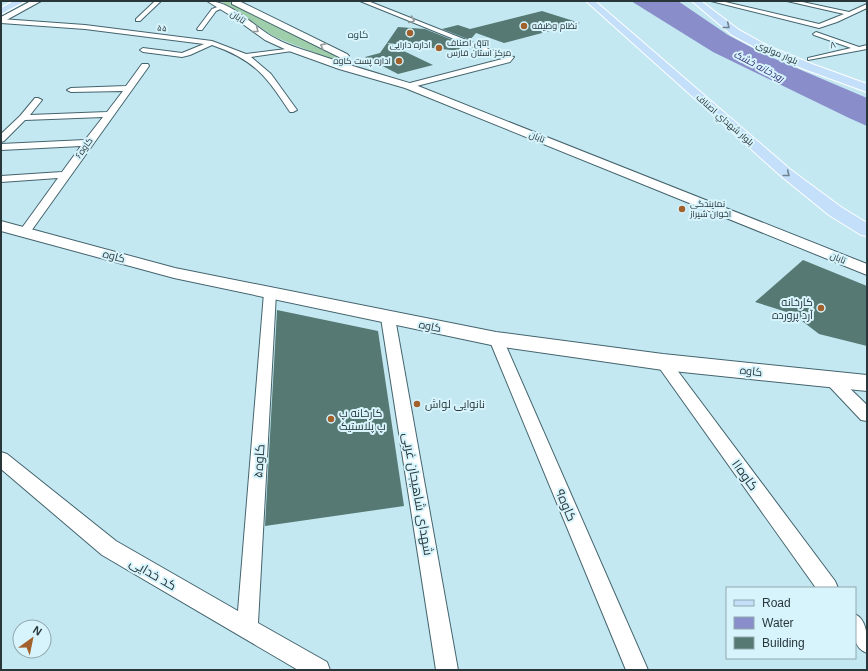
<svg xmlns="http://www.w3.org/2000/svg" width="868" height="671" font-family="Arial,Cairo,sans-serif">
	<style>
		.green { fill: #9eceaa }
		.water { fill: #898eca }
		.building { fill: #567973 }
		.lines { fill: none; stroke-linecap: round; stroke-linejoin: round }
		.street-casing { stroke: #44646d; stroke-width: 2 }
		.secondary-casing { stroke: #44646d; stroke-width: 2 }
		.primary-casing { stroke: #fff; stroke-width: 2 }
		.street { fill: #fff; fill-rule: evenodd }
		.secondary { fill: #fff; fill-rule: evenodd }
		.primary { fill: #c3dffa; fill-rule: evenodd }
		.oneway { stroke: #949a9c }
		.oneway2 { stroke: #6e8290 }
		.poi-dot { fill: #a2612c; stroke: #d7f4fc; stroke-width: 1.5 }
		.labels { text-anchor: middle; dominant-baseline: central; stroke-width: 4; stroke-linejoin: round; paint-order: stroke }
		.far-street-label { font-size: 9px; fill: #28363a; stroke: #d7f4fc }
		.far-poi-label { font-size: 9px; fill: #28363a; stroke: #d7f4fc; text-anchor: start }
		.far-neighbourhood-label { font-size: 10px; fill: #1c3b43; stroke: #d7f4fc }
		.far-water-label { font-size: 10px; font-style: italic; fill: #322e76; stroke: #d7f4fc }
		.street-label { font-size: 11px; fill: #28363a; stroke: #d7f4fc }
		.poi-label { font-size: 11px; fill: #28363a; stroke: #d7f4fc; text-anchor: start }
		.near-street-label { font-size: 13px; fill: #28363a; stroke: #d7f4fc }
	</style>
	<rect width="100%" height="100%" fill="#c4e8f2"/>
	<path class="green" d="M220 1H229L344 59 345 61H335L275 37Z"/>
	<path class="water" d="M631 1H678L728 35 768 56 867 98V126L849 118 713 52Z"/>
	<g class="building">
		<path d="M542 11 580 23 504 43 476 33 470 40 442 29 458 25 470 29Z"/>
		<path d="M398 27 425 29 465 45 460 51 387 43Z"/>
		<path d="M387 43 433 65 398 74 365 57 380 53Z"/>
		<path d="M803 260 867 286V346L819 334 793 314 755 302Z"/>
		<path d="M277 310 378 331 404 506 265 526Z"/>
	</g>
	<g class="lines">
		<g class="street-casing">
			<g id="street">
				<path d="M155 1H161L140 21H136V19Z"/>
				<path d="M360 1H368L499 53 514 57 510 62 409 88H406V84L506 58 496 56Z"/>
				<path d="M711 1H721L819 24 844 14 787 1H798L849 12 867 4V8L837 22 819 28Z"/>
				<path d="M220 6 225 7 216 11 202 30H198L197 29 212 9Z"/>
				<path d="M1 19 85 25 212 41 246 54 294 48V50L292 51 251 57 271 74 297 110 293 112H290C266 76 255 60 212 45L190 55 182 57 143 52 140 50 143 48 182 53 204 44 85 29 1 23Z"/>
				<path d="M816 32 859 47 867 45V49L808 60V58L851 48 814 35 813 34Z"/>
				<path d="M142 64H148L149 66 29 234H21L19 232 58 178 1 182V176L62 172 81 146 1 150V144L85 140 103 117 25 120 4 141 1 142V134L20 116 35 98H38L42 100 30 115 107 112 123 91 71 92 67 90 71 88 126 86Z"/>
				<path d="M270 289 275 290 276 293 258 623 327 662 330 670H298L102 555 1 469V452L7 454 116 541 238 611 264 293 265 290Z"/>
				<path d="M388 313 393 315 395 318 458 670H436L381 318 383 315Z"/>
				<path d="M496 334 501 336 503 339 648 670H626L489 339 491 336Z"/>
				<path d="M663 357 668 358 835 581 838 588H816L658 366 656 362 658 358Z"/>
				<path d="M832 374 837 376 867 405V421L861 420 827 384 824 380 827 376Z"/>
				<path d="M855 614C868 621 867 637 867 653 850 646 855 630 855 614Z"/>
			</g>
		</g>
		<g class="secondary-casing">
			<g id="secondary">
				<path d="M31 1H41L1 23V17Z"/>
				<path d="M207 1C231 1 251 24 271 36 284 44 301 49 316 54 348 65 380 74 413 84L867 264V275L405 88 339 69 289 51 265 40 233 17Z"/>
				<path d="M232 1H239L347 54 349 56 344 59 341 58 232 4Z"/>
				<path d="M1 221 175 268 496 332 663 354 867 375V391L663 370 496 346 174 278 1 231Z"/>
			</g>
		</g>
		<g class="primary-casing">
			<g id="primary">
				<path d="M14 1H25L1 14V8Z"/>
				<path d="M586 1H595L791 170 841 207 867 223V236L861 235 829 215 781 176Z"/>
				<path d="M692 1H701L739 30 768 46 812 64 867 84V92L804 69 760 50 732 35Z"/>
			</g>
		</g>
		<use href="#street" class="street"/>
		<use href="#secondary" class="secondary"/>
		<use href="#primary" class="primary"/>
	</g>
	<defs><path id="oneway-chevron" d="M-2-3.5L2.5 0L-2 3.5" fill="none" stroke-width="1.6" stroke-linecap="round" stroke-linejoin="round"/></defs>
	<g class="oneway">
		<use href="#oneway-chevron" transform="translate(412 20) rotate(22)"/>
		<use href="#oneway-chevron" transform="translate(256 30) rotate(37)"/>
		<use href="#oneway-chevron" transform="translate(323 46) rotate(-153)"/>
	</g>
	<g class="oneway2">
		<use href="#oneway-chevron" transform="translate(727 26) rotate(39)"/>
		<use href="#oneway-chevron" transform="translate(787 174) rotate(39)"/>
	</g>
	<g class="poi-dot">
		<circle cx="524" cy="26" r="4"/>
		<circle cx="410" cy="33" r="4"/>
		<circle cx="439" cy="48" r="4"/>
		<circle cx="399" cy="61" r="4"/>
		<circle cx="682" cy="209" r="4"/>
		<circle cx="821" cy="308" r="4"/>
		<circle cx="417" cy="404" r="4"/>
		<circle cx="331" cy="419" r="4"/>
	</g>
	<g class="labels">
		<g class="far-street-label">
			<text transform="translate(238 17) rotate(34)">تابان</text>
			<text transform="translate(162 28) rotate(7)">۵۵</text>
			<text transform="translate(833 45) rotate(-12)">۸</text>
			<text transform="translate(777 53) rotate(23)">بلوار مولوی</text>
			<text transform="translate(725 120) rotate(41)">بلوار شهداي اصناف</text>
			<text transform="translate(537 137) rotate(22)">تابان</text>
			<text transform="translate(84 148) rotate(-54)">کاوه۶</text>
			<text transform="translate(838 258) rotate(22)">تابان</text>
		</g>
		<g class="far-poi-label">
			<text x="532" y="26">نظام وظیفه</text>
			<text x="447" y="43">اتاق اصناف<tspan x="447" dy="10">مرکز استان فارس</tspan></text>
			<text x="410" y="45" text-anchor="middle">اداره دارایی</text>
			<text x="391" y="61" text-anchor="end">اداره پست کاوه</text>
			<text x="690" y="204">نمایندگی<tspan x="690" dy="10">اخوان شیراز</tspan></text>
		</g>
		<g class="far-neighbourhood-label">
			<text x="358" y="34">کاوه</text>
		</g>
		<g class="far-water-label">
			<text transform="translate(759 66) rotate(28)">رودخانه خشک</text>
		</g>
		<g class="street-label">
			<text transform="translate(114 256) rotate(15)">کاوه</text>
			<text transform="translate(430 326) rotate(11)">کاوه</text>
			<text transform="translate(751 371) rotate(6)">کاوه</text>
		</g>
		<g class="poi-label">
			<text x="813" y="302" text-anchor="end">کارخانه<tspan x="813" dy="13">آرد پرورده</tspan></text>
			<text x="425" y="404">نانوایی لواش</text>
			<text x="339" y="413">کارخانه پ<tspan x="339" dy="13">پ پلاستیک</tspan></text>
		</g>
		<g class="near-street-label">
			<text transform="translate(259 461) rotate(-86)">کاوه۵</text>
			<text transform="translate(745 475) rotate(54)">کاوه۱۱</text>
			<text transform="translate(418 494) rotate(80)">شهدای شاهیجان غربی</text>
			<text transform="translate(566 505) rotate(67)">کاوه۹</text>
			<text transform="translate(153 574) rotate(30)">کد خدایی</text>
		</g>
	</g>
	<rect width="868" height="671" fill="none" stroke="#28363a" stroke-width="4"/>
	<rect x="726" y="587" width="130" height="72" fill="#d7f4fc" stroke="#91a8ae"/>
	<rect x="734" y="600" width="20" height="6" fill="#c3dffa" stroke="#91a8ae"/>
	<text x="762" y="607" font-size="12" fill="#28363a">Road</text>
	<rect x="734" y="617" width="20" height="12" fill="#898eca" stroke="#91a8ae"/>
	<text x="762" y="627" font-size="12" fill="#28363a">Water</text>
	<rect x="734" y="637" width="20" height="12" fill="#567973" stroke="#91a8ae"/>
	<text x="762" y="647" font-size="12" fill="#28363a">Building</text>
	<g transform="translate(32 639) rotate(33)"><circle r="19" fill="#d7f4fc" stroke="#91a8ae"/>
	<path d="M0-3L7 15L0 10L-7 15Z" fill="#a2612c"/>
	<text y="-6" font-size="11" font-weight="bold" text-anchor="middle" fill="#28363a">N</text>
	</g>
</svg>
